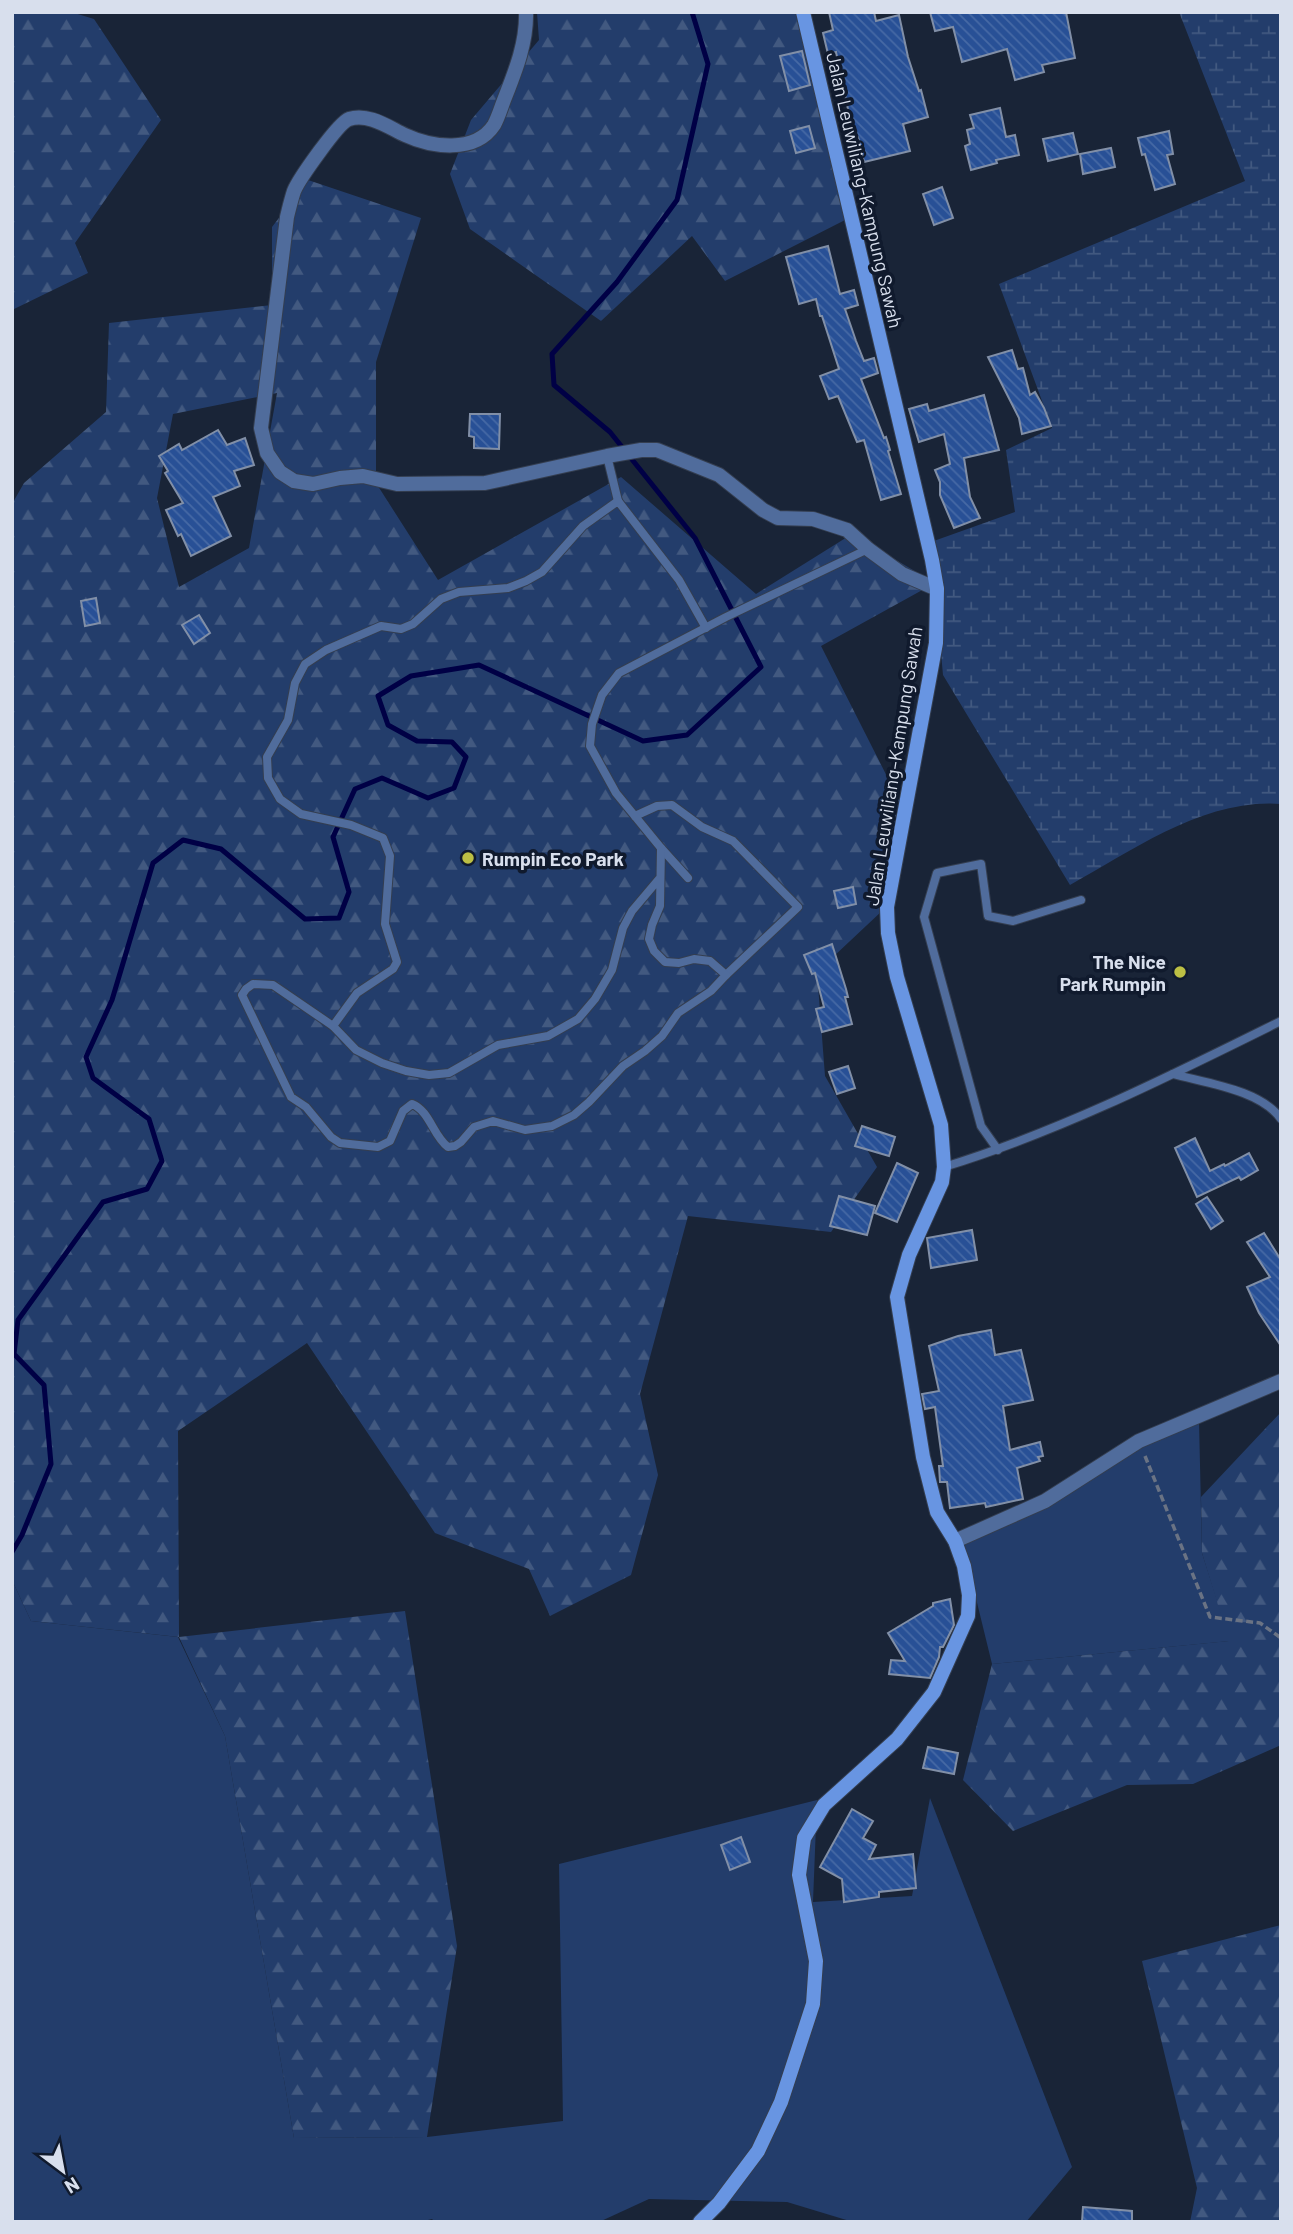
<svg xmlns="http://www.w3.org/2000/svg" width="1293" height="2234" font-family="Barlow,sans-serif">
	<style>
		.green { fill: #233d6b }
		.forest { fill: url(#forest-firs); fill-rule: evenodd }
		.wetland { fill: url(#wetland-marsh) }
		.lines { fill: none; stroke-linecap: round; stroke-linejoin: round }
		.stream { stroke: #000045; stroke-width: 5 }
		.building { fill: url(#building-back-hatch); stroke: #818fa7; stroke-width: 2 }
		.service-casing { stroke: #343e50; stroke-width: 10 }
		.minor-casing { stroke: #343e50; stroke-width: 16 }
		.secondary-casing { stroke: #343e50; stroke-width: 16 }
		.path { stroke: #6a7384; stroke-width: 3.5; stroke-dasharray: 7 3.5; stroke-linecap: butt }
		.service { stroke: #506c9c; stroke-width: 8 }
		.minor { stroke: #506c9c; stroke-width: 14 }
		.secondary { stroke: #6895e2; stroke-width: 14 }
		.poi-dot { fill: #bcbf44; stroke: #101a2d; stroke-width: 2.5 }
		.labels { text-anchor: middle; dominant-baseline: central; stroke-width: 7; stroke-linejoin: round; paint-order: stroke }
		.street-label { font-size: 19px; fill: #d8dfed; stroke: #101a2d }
		.poi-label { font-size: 19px; font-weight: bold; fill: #d8dfed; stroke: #101a2d; text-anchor: start }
	</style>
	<defs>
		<pattern id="forest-firs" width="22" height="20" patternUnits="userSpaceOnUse" patternTransform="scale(1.75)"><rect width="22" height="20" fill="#233d6b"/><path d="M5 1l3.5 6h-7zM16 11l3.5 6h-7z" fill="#425980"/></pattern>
		<pattern id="wetland-marsh" width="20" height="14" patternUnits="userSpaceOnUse" patternTransform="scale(1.75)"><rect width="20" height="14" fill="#233d6b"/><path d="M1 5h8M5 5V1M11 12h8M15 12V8" fill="none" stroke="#425980"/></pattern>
		<pattern id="building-back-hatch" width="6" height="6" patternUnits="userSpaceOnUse" patternTransform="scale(1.75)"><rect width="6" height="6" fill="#285096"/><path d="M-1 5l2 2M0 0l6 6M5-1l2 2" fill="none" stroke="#4669a5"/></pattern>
	</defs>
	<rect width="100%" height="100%" fill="#192437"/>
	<g class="green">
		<path d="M1199 1420 1202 1553 1230 1641 992 1664 960 1533Z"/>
		<path d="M12 1580 31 1621 178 1637 225 1736 294 2138 427 2137 563 2121 559 1864 817 1800 813 1902 912 1896 930 1798 1072 2167 1026 2222H853L787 2202 649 2199 599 2222H435L432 2219 420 2222H12Z"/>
	</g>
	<g class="forest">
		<path d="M12 12H71L94 19 161 120 75 243 88 273 12 310Z"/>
		<path d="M537 12H800L847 219 725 281 692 236 601 321 470 229 450 174 471 120 539 40Z"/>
		<path d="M308 180 421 218 376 362V483L438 580 621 477 756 594 852 534 935 583 821 646 907 816 883 910 817 972 825 1076 877 1167 831 1232 688 1216 640 1394 658 1475 631 1575 550 1616 529 1569 435 1533 307 1343 178 1431 179 1637 405 1611 457 1946 427 2137 294 2138 225 1736 179 1637 31 1621 12 1580V504L24 483 106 412 109 323 272 305V227ZM277 393 249 548 179 587 157 498 173 414Z"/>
		<path d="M1281 1412V1745L1193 1784 1127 1785 1013 1831 963 1780 992 1664 1229 1641 1202 1553 1201 1497Z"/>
		<path d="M1281 1925V2222H1190L1197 2188 1142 1961Z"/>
	</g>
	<path class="wetland" d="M1179 12H1281V804C1205 798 1133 850 1070 885L943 675 931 542 1015 512 1006 450 1052 428 999 284 1245 181Z"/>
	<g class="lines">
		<path class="stream" d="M12 1552 22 1535 51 1464 44 1385 14 1354 18 1320 103 1202 147 1189 162 1161 149 1119 93 1078 86 1057 112 1000 153 863 183 840 221 849 305 919 339 918 349 892 333 837 355 789 382 778 428 798 454 788 466 757 452 742 417 741 388 725 378 696 411 676 479 665 643 741 687 735 761 667 695 538 610 432 554 385 552 354 617 282 677 200 708 64 692 12"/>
	</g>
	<g class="building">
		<path d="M829 12H874L876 21 899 15 908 57 919 91 921 90 928 117 903 124 910 151 864 162 858 137 854 138 836 52 828 54 823 33 833 30Z"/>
		<path d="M930 12H1066L1075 58 1042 65 1044 72 1015 80 1007 49 962 62 953 27 935 31Z"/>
		<path d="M802 51 810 85 789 91 780 56Z"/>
		<path d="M1000 108 1006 137 1015 135 1019 155 996 160 997 163 971 170 965 146 970 144 967 130 974 128 970 115Z"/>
		<path d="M809 126 815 148 796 153 790 131Z"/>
		<path d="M1169 131 1173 154 1167 155 1175 184 1155 190 1145 154 1142 155 1138 138Z"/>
		<path d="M1073 133 1078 154 1048 161 1043 139Z"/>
		<path d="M1111 148 1115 167 1083 174 1080 154Z"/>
		<path d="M942 187 953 218 934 225 923 194Z"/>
		<path d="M828 246 840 294 854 290 858 305 845 309 856 341 864 361 874 358 878 373 861 379 884 438 886 437 890 450 888 451 901 494 881 500 864 440 857 442 838 396 829 399 820 376 839 369 822 316H820L816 299 799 304 786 257Z"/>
		<path d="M1012 350 1018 369 1023 368 1030 395 1035 392 1044 408 1051 426 1022 434 1019 418 988 357Z"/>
		<path d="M984 395 999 450 964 458 970 497 980 518 954 528 940 495V482L935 470 950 464 944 434 919 442 909 409 927 404 929 411Z"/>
		<path d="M470 414H500L499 449 474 448V437L469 436Z"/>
		<path d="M218 430 227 445 245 438 254 465 234 471 240 486 213 497 231 536 191 556 181 534 178 536 166 510 183 503 165 473 168 471 159 456 179 444 182 450Z"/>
		<path d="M96 598 100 623 85 626 81 601Z"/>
		<path d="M199 615 210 633 194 644 182 625Z"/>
		<path d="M853 887 856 904 838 908 834 891Z"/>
		<path d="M832 944 846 989 848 997H845L852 1024 822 1032 816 1009 824 1007 815 973 812 974 804 955Z"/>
		<path d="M848 1066 855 1088 837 1094 829 1072Z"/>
		<path d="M862 1126 895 1137 889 1156 855 1146Z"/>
		<path d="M1195 1138 1210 1171 1224 1164 1225 1166 1249 1153 1258 1170 1241 1180 1239 1177 1197 1197 1175 1148Z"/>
		<path d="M897 1163 918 1173 897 1222 875 1213Z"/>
		<path d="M839 1196 875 1206 867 1235 830 1226Z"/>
		<path d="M1207 1197 1223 1221 1211 1229 1196 1204Z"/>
		<path d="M972 1230 977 1260 931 1268 927 1238Z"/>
		<path d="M1264 1233 1281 1260V1346L1259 1313 1247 1287 1270 1277 1247 1242Z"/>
		<path d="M991 1330 995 1355 1021 1350 1033 1400 1003 1406 1010 1450 1040 1442 1043 1456 1038 1457 1040 1461 1017 1468 1023 1499 986 1507 985 1503 950 1508 947 1482H940L939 1466H943L935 1407 925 1409 922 1394 939 1391 929 1346 958 1336Z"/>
		<path d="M950 1599 954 1625 943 1647H940L939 1657 930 1678 889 1674 891 1660 905 1661 888 1633 933 1606V1603Z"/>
		<path d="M928 1747 958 1753 954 1774 923 1768Z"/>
		<path d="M852 1809 873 1821 863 1838 876 1845 869 1859 913 1854 916 1888 879 1892V1897L844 1902 842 1879 820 1867Z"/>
		<path d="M741 1837 750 1862 730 1870 721 1845Z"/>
		<path d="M1083 2207 1132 2211V2222H1082Z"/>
	</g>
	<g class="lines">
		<g class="service-casing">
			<g id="service">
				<path d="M607 456 618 501"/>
				<path d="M635 816 657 806 672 805 702 827 733 841 798 907 726 975"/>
				<path d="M661 848 688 878"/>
				<path d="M659 879 632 911 623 928 612 970 595 999 578 1019 548 1036 498 1045 449 1073 429 1075 406 1071 382 1063 356 1050 333 1026 273 985 253 984 246 989 242 995 291 1097 306 1107 331 1137 340 1143 378 1147 390 1141 403 1111 412 1104C430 1111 433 1136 448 1147L455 1146 461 1142 474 1127 493 1121 525 1130 552 1126 574 1115 589 1102 623 1066 645 1051 662 1036 678 1013 711 991 726 975 710 961 694 959 679 963 665 962 654 951 649 939 652 925 660 906 661 848 616 793 590 746 592 724 602 695 619 673 726 617 868 549"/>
				<path d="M333 1026 357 993 393 969 397 962 385 924 390 856 383 838 351 825 301 814 280 799 268 778 267 757 288 720 295 683 305 664 326 650 381 626 401 629 413 624 441 599 459 592 508 588 526 581 542 572 583 526 618 501 679 580 706 628"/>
				<path d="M1173 1074C1206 1083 1261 1090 1281 1119"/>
				<path d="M998 1150 981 1126 924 917 937 873 981 864 988 916 1013 921 1081 900"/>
				<path d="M944 1167C1061 1131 1172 1075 1281 1021"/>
			</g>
		</g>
		<g class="minor-casing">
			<g id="minor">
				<path d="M526 12C527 43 515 72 504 100 501 108 498 118 494 125 475 154 431 147 405 135 388 127 369 113 349 119 338 123 299 179 294 191 291 200 289 209 287 217L261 428 267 453 280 472 294 481 313 484 340 478 363 476 397 484 485 483 607 456 641 450H657L719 475 763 510 778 518 813 519 847 530 868 549 902 574 937 589"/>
				<path d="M955 1541 1045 1501 1139 1441 1281 1381"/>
			</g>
		</g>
		<g class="secondary-casing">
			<path id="secondary" d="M700 2222 719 2203 758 2151 781 2102 813 2004 816 1961 799 1875 804 1838 824 1805 897 1739 934 1692 968 1616 969 1595 964 1566 955 1541 937 1512 923 1457 897 1297 909 1255 942 1182 944 1167 941 1125 897 977 888 933 887 907 936 643 937 589 932 560 803 12"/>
		</g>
		<path class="path" d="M1145 1456 1210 1617 1260 1623 1281 1638"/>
		<use href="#service" class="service"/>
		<use href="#minor" class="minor"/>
		<use href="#secondary" class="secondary"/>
	</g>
	<g class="poi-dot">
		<circle cx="468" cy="858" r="7"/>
		<circle cx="1180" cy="972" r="7"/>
	</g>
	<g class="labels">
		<g class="street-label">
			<text transform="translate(865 190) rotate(77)">Jalan Leuwiliang–Kampung Sawah</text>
			<text transform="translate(893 766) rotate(-81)">Jalan Leuwiliang–Kampung Sawah</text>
		</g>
		<g class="poi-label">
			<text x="482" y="858">Rumpin Eco Park</text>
			<text x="1166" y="961" text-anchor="end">The Nice<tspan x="1166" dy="22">Park Rumpin</tspan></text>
		</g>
	</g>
	<rect width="1293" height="2234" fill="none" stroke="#d8dfed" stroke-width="28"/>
	<g transform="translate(63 2171) rotate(148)" stroke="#101a2d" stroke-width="5" paint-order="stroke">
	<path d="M0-5L12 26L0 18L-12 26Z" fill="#d8dfed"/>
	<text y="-10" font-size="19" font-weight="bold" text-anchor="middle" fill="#d8dfed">N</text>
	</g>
</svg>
